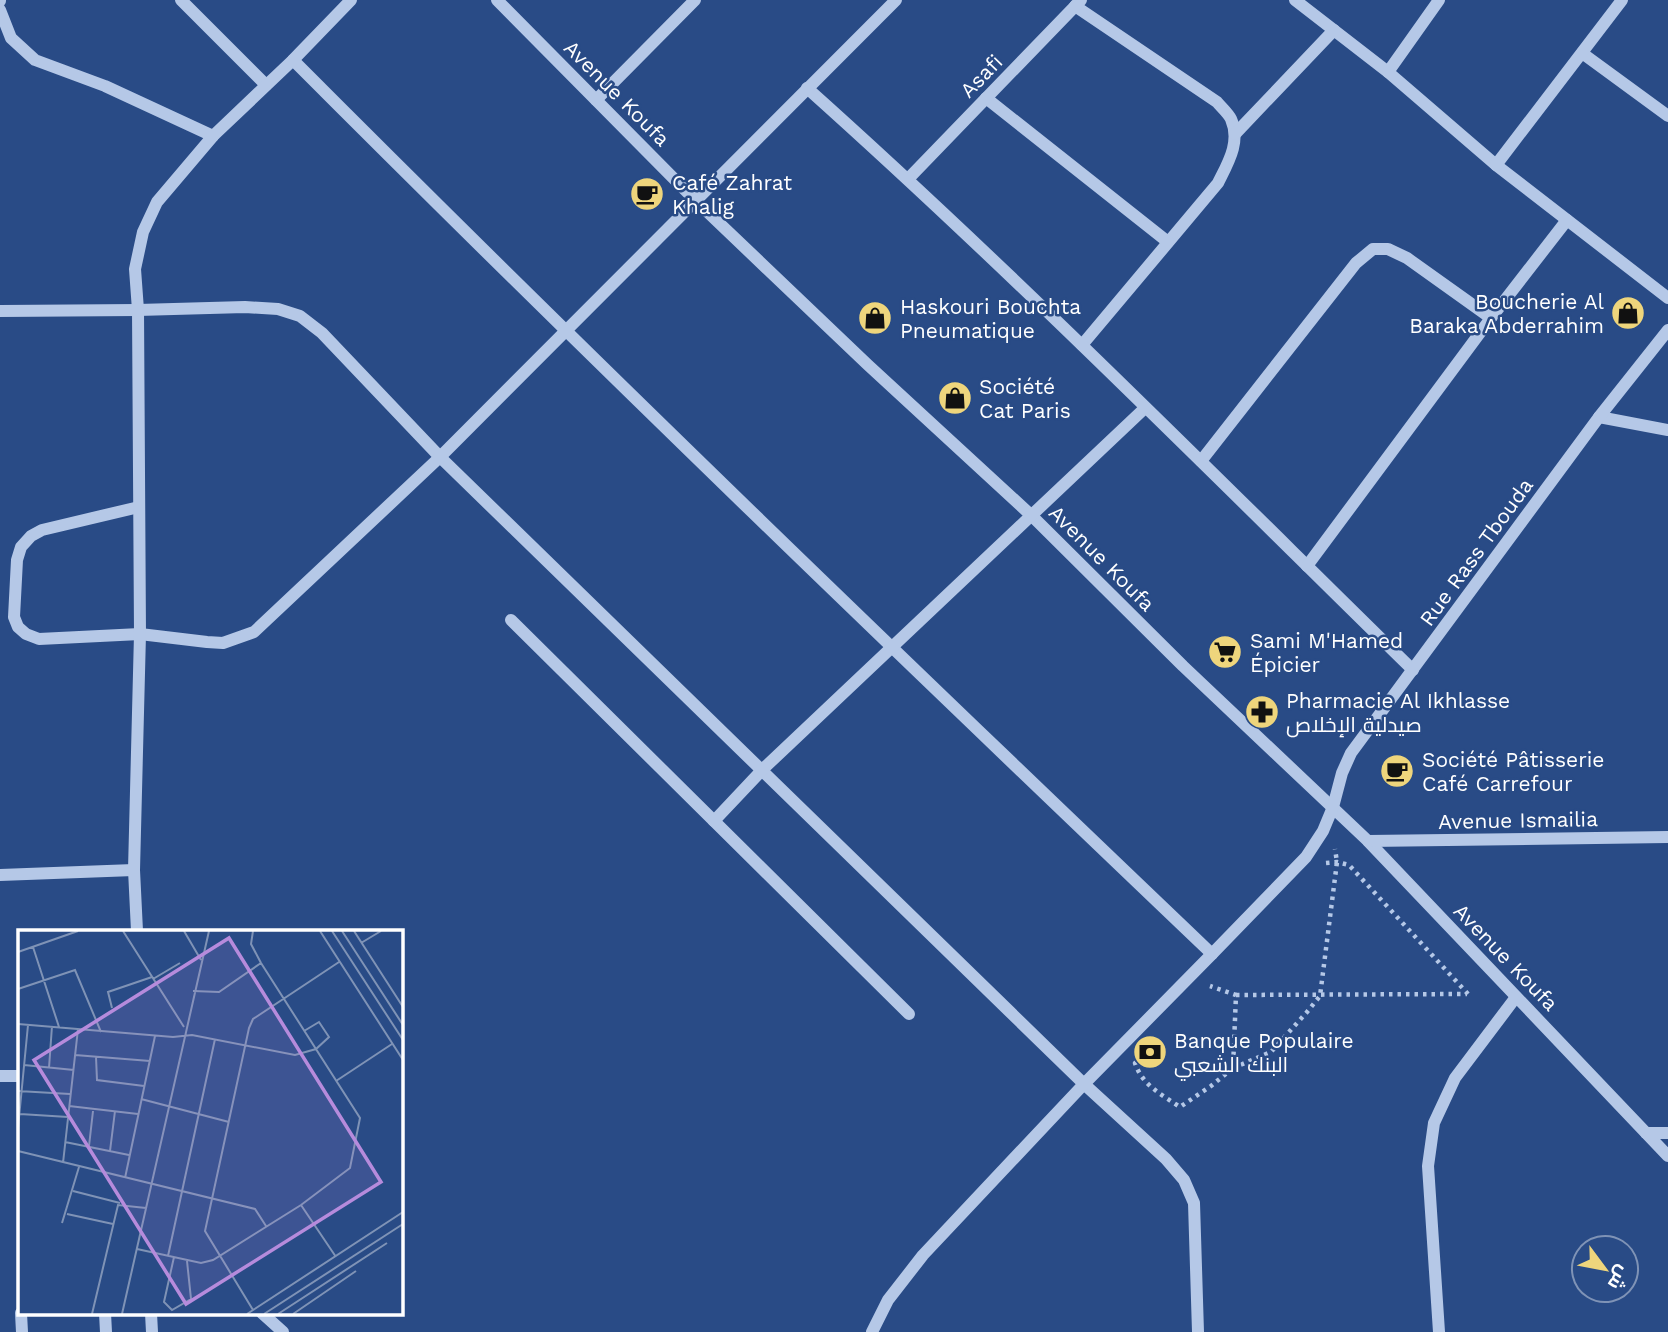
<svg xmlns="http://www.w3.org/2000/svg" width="1668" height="1332" font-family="'Work Sans',Cairo,sans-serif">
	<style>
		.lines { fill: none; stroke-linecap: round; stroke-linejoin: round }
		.path { stroke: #b5c8e7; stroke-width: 4.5; stroke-dasharray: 3.5 5; stroke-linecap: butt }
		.minor { stroke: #b5c8e7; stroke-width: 12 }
		.labels { text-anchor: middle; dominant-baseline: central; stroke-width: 5; stroke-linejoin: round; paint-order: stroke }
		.street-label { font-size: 21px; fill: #fff; stroke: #294b86 }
		.poi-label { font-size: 21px; fill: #fff; stroke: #294b86; text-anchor: start }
		.inset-road { fill: none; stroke: #7f93b6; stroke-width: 2 }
		.view { fill: #b68bdc; fill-opacity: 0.15; stroke: #b68bdc; stroke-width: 3.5 }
		.inset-edge { fill: none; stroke: #fff; stroke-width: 3.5 }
	</style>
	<rect width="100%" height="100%" fill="#294b86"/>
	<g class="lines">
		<g class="path">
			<path d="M1326 863 1337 862 1349 865 1468 994"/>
			<path d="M1236 995 1467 994"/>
			<path d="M1136 1062 1135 1063C1142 1085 1162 1095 1180 1107L1211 1086 1233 1068 1236 995 1210 986"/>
			<path d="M1233 1068 1271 1052 1307 1012 1320 996 1337 862 1335 849"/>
		</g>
		<g class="minor">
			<path d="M181 0 266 85"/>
			<path d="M497 0 696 201 868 365 1032 516 1183 666 1368 841 1668 1156"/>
			<path d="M1295 0 1388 72 1496 165 1668 298"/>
			<path d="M0 1V0"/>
			<path d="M1075 6 1217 102C1221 107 1228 113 1231 119 1241 142 1228 163 1218 183L1082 345"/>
			<path d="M0 10 11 38 35 60 105 86 213 136"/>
			<path d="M1582 53 1668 116"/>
			<path d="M293 60C595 363 903 659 1212 954"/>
			<path d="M1388 72 1439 0"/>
			<path d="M807 88C1016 275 1213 474 1413 670"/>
			<path d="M986 98 1168 242"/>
			<path d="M596 100 695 0"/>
			<path d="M1235 134 1334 30"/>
			<path d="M1496 165 1622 0"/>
			<path d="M908 179 1081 0"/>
			<path d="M0 311 138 310 245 307 278 309 300 316 322 333 440 457 1084 1084 1166 1159 1184 1180 1194 1203 1198 1332"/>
			<path d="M1599 417 1668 430"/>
			<path d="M1201 461 1356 263 1373 249H1388L1407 258 1491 318"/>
			<path d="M139 507 42 530 31 536 21 547 17 560 14 617 18 627 26 634 39 639 140 634 207 642 223 643 254 632 440 457 896 0"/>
			<path d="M1307 566 1491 318 1567 220"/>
			<path d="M511 620 909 1014"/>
			<path d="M714 821 762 770 1145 408"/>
			<path d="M1368 841 1668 837"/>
			<path d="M0 875 134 870"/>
			<path d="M137 931 134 870 140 634 138 310 135 269 143 232 157 202 213 136 293 60 351 0"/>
			<path d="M0 1076H19"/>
			<path d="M1646 1133H1668"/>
			<path d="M21 1313 22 1332"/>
			<path d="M105 1313 106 1332"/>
			<path d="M151 1313 152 1332"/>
			<path d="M262 1313 283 1332"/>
			<path d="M872 1332 888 1300 923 1255 1084 1084 1212 954 1306 857 1323 831 1333 807 1342 773 1351 753 1599 417 1668 330"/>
			<path d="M1439 1332 1428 1166 1434 1123 1455 1078 1516 997"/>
		</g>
	</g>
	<defs>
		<g id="cafe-disc" transform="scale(1.75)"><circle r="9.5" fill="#eed57c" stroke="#294b86"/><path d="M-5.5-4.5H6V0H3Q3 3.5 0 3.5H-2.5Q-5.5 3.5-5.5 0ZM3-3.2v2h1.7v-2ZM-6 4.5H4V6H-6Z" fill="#111"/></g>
		<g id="shop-disc" transform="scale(1.75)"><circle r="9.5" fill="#eed57c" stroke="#294b86"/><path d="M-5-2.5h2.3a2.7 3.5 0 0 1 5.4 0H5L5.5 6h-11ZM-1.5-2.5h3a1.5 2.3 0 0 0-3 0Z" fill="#111"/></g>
		<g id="supermarket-disc" transform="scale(1.75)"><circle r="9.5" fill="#eed57c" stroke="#294b86"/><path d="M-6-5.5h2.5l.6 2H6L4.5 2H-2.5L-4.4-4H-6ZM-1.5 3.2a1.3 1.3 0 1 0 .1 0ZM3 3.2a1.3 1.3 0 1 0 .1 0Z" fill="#111"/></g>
		<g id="pharmacy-disc" transform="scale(1.75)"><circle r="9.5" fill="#eed57c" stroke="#294b86"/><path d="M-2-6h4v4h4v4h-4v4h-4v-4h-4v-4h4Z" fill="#111"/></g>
		<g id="bank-disc" transform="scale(1.75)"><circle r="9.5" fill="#eed57c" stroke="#294b86"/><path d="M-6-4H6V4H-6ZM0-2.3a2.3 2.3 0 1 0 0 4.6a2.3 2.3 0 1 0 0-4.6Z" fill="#111"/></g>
	</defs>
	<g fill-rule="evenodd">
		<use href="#cafe-disc" x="647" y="194"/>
		<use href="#shop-disc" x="1628" y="313"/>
		<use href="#shop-disc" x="875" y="318"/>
		<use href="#shop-disc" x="955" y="398"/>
		<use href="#supermarket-disc" x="1225" y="652"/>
		<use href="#pharmacy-disc" x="1262" y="712"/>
		<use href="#cafe-disc" x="1397" y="771"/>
		<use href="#bank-disc" x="1150" y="1052"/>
	</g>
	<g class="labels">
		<g class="street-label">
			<text transform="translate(981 76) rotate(-46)">Asafi</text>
			<text transform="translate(617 93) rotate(45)">Avenue Koufa</text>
			<text transform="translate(1476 552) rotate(-54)">Rue Rass Tbouda</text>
			<text transform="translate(1102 558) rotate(45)">Avenue Koufa</text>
			<text transform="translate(1518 820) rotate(-1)">Avenue Ismailia</text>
			<text transform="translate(1506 957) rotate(46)">Avenue Koufa</text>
		</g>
		<g class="poi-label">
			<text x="672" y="182">Café Zahrat<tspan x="672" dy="24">Khalig</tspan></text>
			<text x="1604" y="301" text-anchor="end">Boucherie Al<tspan x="1604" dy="24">Baraka Abderrahim</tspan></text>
			<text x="900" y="306">Haskouri Bouchta<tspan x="900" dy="24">Pneumatique</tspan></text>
			<text x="979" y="386">Société<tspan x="979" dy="24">Cat Paris</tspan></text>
			<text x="1250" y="640">Sami M'Hamed<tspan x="1250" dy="24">Épicier</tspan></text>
			<text x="1286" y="700">Pharmacie Al Ikhlasse<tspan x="1286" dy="24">صيدلية الإخلاص</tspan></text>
			<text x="1422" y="759">Société Pâtisserie<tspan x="1422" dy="24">Café Carrefour</tspan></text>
			<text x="1174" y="1040">Banque Populaire<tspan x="1174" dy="24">البنك الشعبي</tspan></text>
		</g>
	</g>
	<g transform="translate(18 930)">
		<rect width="385" height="385" fill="#294b86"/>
		<path class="inset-road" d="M105 1 166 97M166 1 183 30M302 1 385 130M314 1 385 110M324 1 385 95M336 1 385 77M343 13 363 1M15 17 41 97M0 22 60 1M135 49 162 33M0 59 57 40 83 102M175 61 201 62 243 33M94 78 90 62 134 47M0 94 155 107 174 105 277 125 298 119 311 107 301 92 286 101M57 125 132 131M78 127 79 150 126 156M6 135 56 140M31 138 34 96M318 151 374 114M0 161 52 164M123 169 211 192M51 176 120 184M2 184 50 187M0 198 10 95M47 212 111 225M71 216 75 181M0 221 237 279 248 296M92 221 97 181M45 233 60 99M107 248 137 106M55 261 102 273M283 275 318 327M49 284 95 294M44 293 61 237M119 319 183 333 195 330 283 275 332 238 342 188 243 33 233 14 235 1M150 326 197 109M156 327 146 372 154 380 173 369 169 331M235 380 187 301 231 98 235 89 321 32M74 384 100 275 128 278M104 384 191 1M229 384 385 282M246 384 385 294M260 384 369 313M275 384 338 341"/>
		<path class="view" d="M211 8 363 252 168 374 16 130Z"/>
		<rect width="385" height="385" class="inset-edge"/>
	</g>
	<g transform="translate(1605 1269) rotate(122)"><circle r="33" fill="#294b86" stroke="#7f93b6" stroke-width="2"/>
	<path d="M0-5L12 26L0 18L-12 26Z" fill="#eed57c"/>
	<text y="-10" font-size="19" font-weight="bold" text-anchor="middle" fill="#ffffff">ش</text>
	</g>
</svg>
